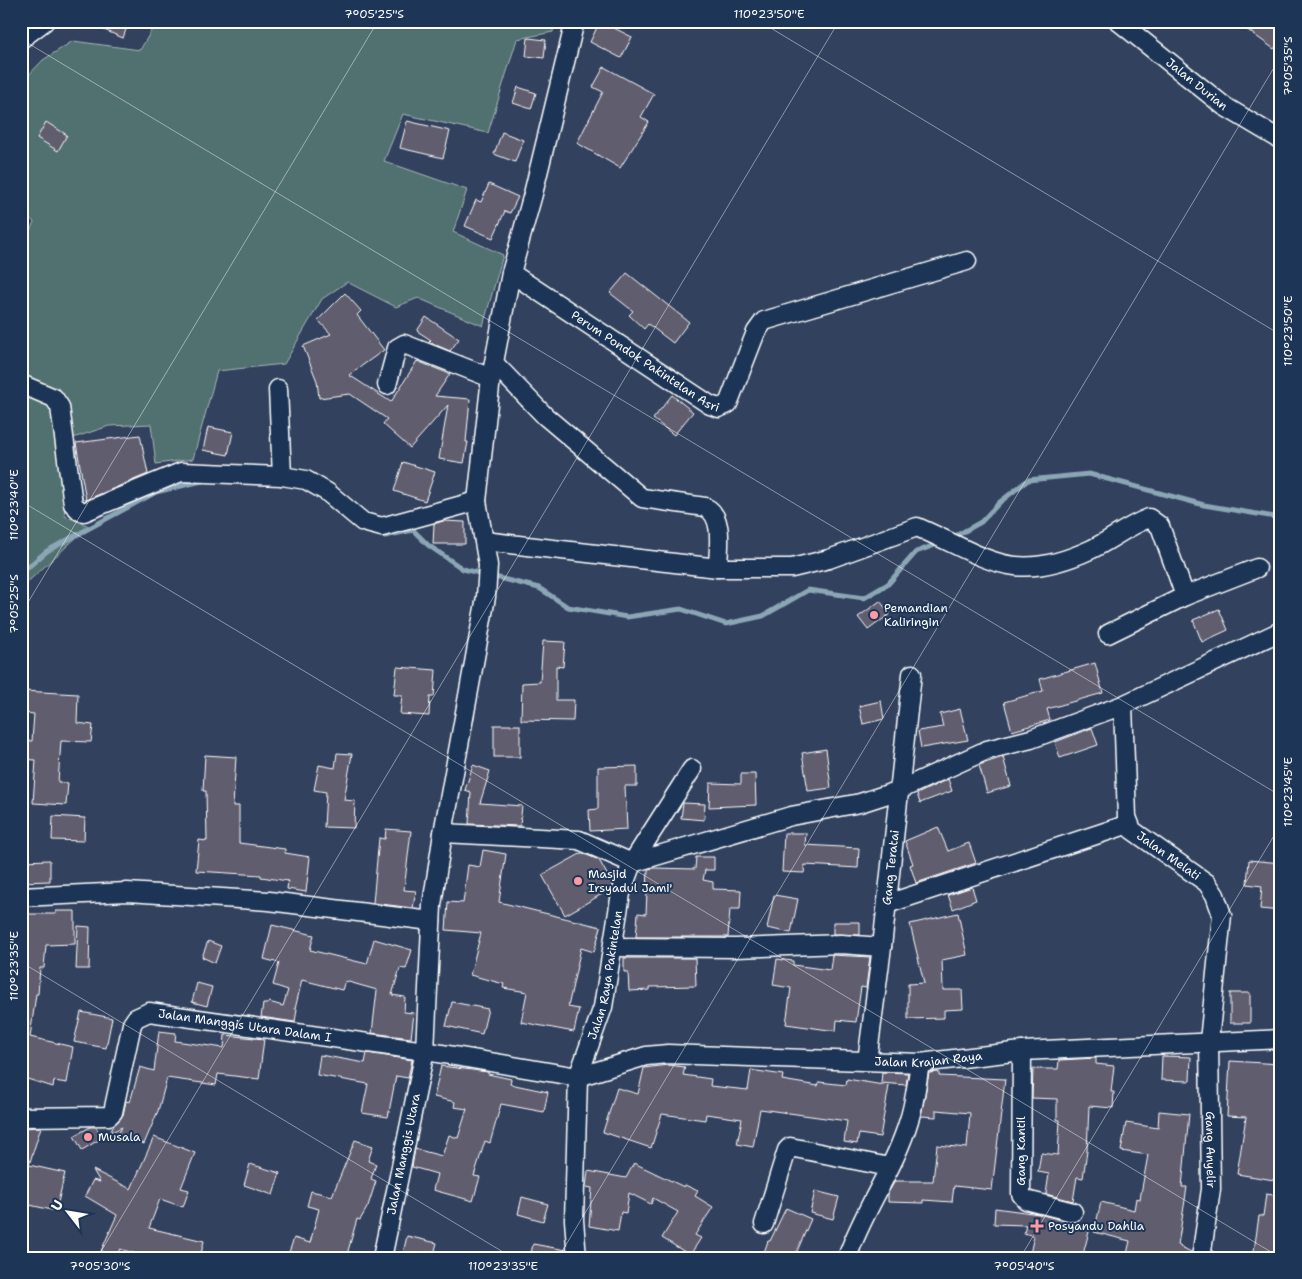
<svg xmlns="http://www.w3.org/2000/svg" width="1302" height="1279" font-family="'Shantell Sans',sans-serif">
	<style>
		.green { fill: #517070; stroke: #a8b8b8 }
		.lines { fill: none; stroke-linecap: round; stroke-linejoin: round }
		.stream { stroke: #8ca6b6; stroke-width: 5 }
		.building { fill: #615d6e; stroke: #fff }
		.street-casing { stroke: #fff; stroke-width: 21 }
		.street { stroke: #1d3557; stroke-width: 18 }
		.ticks { fill: none; stroke: #fff; stroke-width: 1; stroke-opacity: 0.45 }
		.poi-dot { fill: #ff9aa2; stroke: #1d3557; stroke-width: 2 }
		.labels { text-anchor: middle; dominant-baseline: central; stroke-width: 4; stroke-linejoin: round; paint-order: stroke }
		.street-label { font-size: 12px; fill: #fff; stroke: #1d3557 }
		.poi-label { font-size: 12px; fill: #fff; stroke: #1d3557; text-anchor: start }
		.neatline { fill: none; stroke: #fff; stroke-width: 2 }
		.ticks-label { font-size: 12px; text-anchor: middle; fill: #fff }
	</style>
	<rect width="100%" height="100%" fill="#31415e"/>
	<filter id="ink" filterUnits="userSpaceOnUse"><feTurbulence type="fractalNoise" baseFrequency=".02" numOctaves="2"/><feDisplacementMap in="SourceGraphic" scale="10" xChannelSelector="R" yChannelSelector="G"/><feConvolveMatrix kernelMatrix="1 2 1 2 8 2 1 2 1" color-interpolation-filters="sRGB"/></filter>
	<g filter="url(#ink)">
		<path class="green" d="M157 21H555L553 32 517 39 488 133 403 114 384 161 467 190 453 232 503 255 483 326 418 298 396 307 347 282 322 299 284 364 217 371 193 459 156 464 151 424 109 426 58 443 65 516 89 526 21 588V249L34 222 21 211V83L43 60 73 41 140 50Z"/>
		<g class="lines">
			<g class="stream">
				<path d="M379 534 385 536 413 530 428 545 463 569 539 588 568 607 627 617 681 609 726 624 763 616 808 590 864 598 888 584 916 552 943 542"/>
				<path d="M952 538 981 522 1000 502 1028 480 1089 474 1204 505 1281 518"/>
				<path d="M21 573 47 551 156 492 206 480"/>
			</g>
		</g>
		<g class="building">
			<path d="M83 21H129L123 38Z"/>
			<path d="M600 21 632 37 621 58 590 42Z"/>
			<path d="M1235 21H1281V40L1274 49Z"/>
			<path d="M528 38 546 40 544 58 526 56Z"/>
			<path d="M604 67 654 94 641 117 649 122 620 168 577 143 603 92 593 87Z"/>
			<path d="M518 87 536 93 531 109 513 103Z"/>
			<path d="M407 121 450 131 443 158 400 148Z"/>
			<path d="M46 122 67 135 58 151 37 138Z"/>
			<path d="M502 132 523 140 515 162 494 154Z"/>
			<path d="M489 184 518 197 510 213 505 211 493 238 465 226 476 200 481 202Z"/>
			<path d="M627 273 689 322 673 343 648 324 644 329 629 315 633 311 610 293Z"/>
			<path d="M345 293 361 311 357 315 384 350 349 375 391 402 417 361 450 374 435 396 470 399 466 442H468L464 463 439 459 448 405 410 448 383 424 387 419 350 394 319 398 317 381 303 346 331 334 318 320Z"/>
			<path d="M426 317 459 339 450 351 429 342 431 340 417 331Z"/>
			<path d="M672 395 693 412 674 435 653 419Z"/>
			<path d="M208 427 233 432 228 455 203 450Z"/>
			<path d="M140 435 148 474 86 500 76 443Z"/>
			<path d="M403 462 435 472 425 501 394 491Z"/>
			<path d="M443 521 465 522V544H433L434 524Z"/>
			<path d="M880 601 890 614 868 630 858 617Z"/>
			<path d="M1219 609 1228 630 1202 642 1193 620Z"/>
			<path d="M543 641 565 642 563 667 556 666V700H574L573 721 521 720 522 683 540 682Z"/>
			<path d="M1095 663 1103 693 1047 709 1050 720 1012 731 1004 702 1043 691 1040 679Z"/>
			<path d="M397 667 436 670 434 697H430L429 716 400 714 402 695H394Z"/>
			<path d="M23 691 78 694 77 723 93 725 91 742 61 741 58 782 68 783 66 805 33 803 36 760 21 759 23 740 32 741 34 714 22 713Z"/>
			<path d="M881 701 884 719 863 724 859 706Z"/>
			<path d="M960 709 968 740 921 748 918 731 943 727 940 714Z"/>
			<rect x="494" y="725" width="26" height="32"/>
			<path d="M1092 728 1098 745 1060 758 1055 742Z"/>
			<path d="M826 749 831 788 808 791 802 753Z"/>
			<path d="M337 753 352 754 344 800 355 801 354 828 324 827 326 792 314 790 319 765 335 768Z"/>
			<path d="M205 755 236 757 233 806H239V843L285 849V853L310 857 306 892 287 889 288 881 261 877V875L196 871 199 840 207 841 206 791H203Z"/>
			<path d="M1003 757 1011 786 987 793 979 765Z"/>
			<path d="M473 765 490 771 480 803 522 806 520 826 469 824 471 792 465 790Z"/>
			<path d="M637 766V786H625L627 829 590 831 589 810 598 809V767Z"/>
			<path d="M741 774H755L756 805 709 807 710 783 741 784Z"/>
			<path d="M948 779 952 791 920 803 917 794Z"/>
			<path d="M683 803 705 804 704 820 681 818Z"/>
			<path d="M53 816 85 818 84 841 52 840Z"/>
			<path d="M938 827 948 851 969 843 976 863 916 883 910 865 913 864 905 841Z"/>
			<path d="M386 829 411 831 404 890 416 891 413 908 373 903 379 838 385 839Z"/>
			<path d="M784 833H806L805 845 859 848 858 868 805 865 804 873 782 872Z"/>
			<path d="M483 850 506 854 499 902 601 927 594 952 581 948 568 1007 579 1009 574 1032 521 1022 527 992 503 988 504 984 470 975 481 933 446 930 448 902 463 903 468 865 480 867Z"/>
			<path d="M582 853 599 860 613 885 611 889 565 915 542 875Z"/>
			<path d="M696 857H714V870H705L703 880 713 882V889L741 890 740 909H730L728 937H636L638 913 646 914 648 869 654 868 695 869Z"/>
			<path d="M50 860V881L21 882V861Z"/>
			<path d="M1249 860 1281 863V911L1260 909 1262 886 1247 884Z"/>
			<path d="M972 887 976 900 953 909 948 895Z"/>
			<path d="M774 895 798 899 791 933 767 928Z"/>
			<path d="M56 911H75V944L46 945 44 968H40L38 994H36L30 1037 73 1047 67 1083 54 1081 53 1087 21 1077V951H24L25 914H56Z"/>
			<path d="M958 913 967 955 942 960 943 990H962L963 1009 944 1010V1018L908 1019V984L924 983 910 924Z"/>
			<path d="M833 922H860V935L833 934Z"/>
			<path d="M272 925 314 935 310 950 367 964 374 939 412 950 406 969 400 968 392 995 405 997 404 1012 414 1013 411 1038 372 1033 377 990 345 981 342 990 302 980 295 1009H297L295 1022 261 1017 263 1004H268L269 1002 283 1006 288 990 273 985 279 963 264 959Z"/>
			<path d="M78 926 90 927 89 969H76Z"/>
			<path d="M208 941 221 946 215 963 202 957Z"/>
			<path d="M832 955 870 957 866 988 861 987 856 1022 837 1020 836 1031 786 1024 791 988 773 985 777 959 793 961V965L830 970Z"/>
			<path d="M624 958H695L696 986 650 987V990L629 991 628 972H624Z"/>
			<path d="M197 983 212 987 207 1006 192 1002Z"/>
			<rect x="1230" y="993" width="20" height="30"/>
			<path d="M452 1002 488 1009 482 1034 446 1026Z"/>
			<path d="M81 1012 112 1018 106 1048 74 1042Z"/>
			<path d="M159 1031 176 1033 175 1041 224 1048 225 1035 264 1039 259 1079 218 1074 216 1085 167 1078 158 1111 144 1144 118 1134 122 1127 110 1133 114 1125 123 1115 126 1101 130 1102 140 1067 154 1071Z"/>
			<path d="M367 1053 412 1060 408 1078 396 1076 388 1117 362 1113 368 1084 317 1075 320 1055 365 1063Z"/>
			<path d="M1162 1056 1191 1057 1190 1081 1161 1080Z"/>
			<path d="M1096 1058V1064L1114 1066 1111 1092H1114L1113 1108 1089 1106 1087 1151 1083 1178 1077 1177 1073 1201 1046 1194 1049 1174 1038 1172 1041 1153 1058 1155 1060 1120H1057V1099L1032 1098 1033 1069H1058L1059 1060Z"/>
			<path d="M1230 1061 1280 1064 1277 1091H1281L1278 1126 1281 1127V1149L1274 1180 1237 1174 1246 1117 1227 1116Z"/>
			<path d="M668 1065 685 1067 683 1075 711 1079 710 1086 748 1090 751 1070 783 1075 782 1080 818 1086 819 1082 846 1085 847 1079 889 1086 880 1137 859 1134 857 1144 844 1142 847 1121 760 1109 753 1147 737 1144 742 1119 706 1114 705 1120 662 1114 651 1148 603 1132 617 1088 638 1094 644 1068Z"/>
			<path d="M441 1066 488 1072V1074L511 1079 510 1084 548 1092 544 1112 501 1104 490 1143 485 1141 474 1176 480 1177 473 1201 433 1190 437 1174 412 1167 415 1149 442 1156 449 1135 458 1138 467 1109 454 1107 455 1102 434 1097Z"/>
			<path d="M882 1072 908 1073 906 1085 881 1083Z"/>
			<path d="M939 1072V1076L1005 1079 992 1190 954 1186 952 1202 923 1200V1203L888 1202V1193L895 1181H933L937 1145 967 1148 970 1113 936 1110V1117L921 1116 929 1073Z"/>
			<path d="M1159 1111 1189 1114 1182 1187H1187L1178 1245 1191 1252V1258H1126L1130 1241 1094 1232 1101 1202 1134 1210 1136 1198 1140 1199 1148 1155 1121 1151 1126 1123 1158 1128Z"/>
			<path d="M41 1127 29 1165 65 1173 56 1211 21 1203V1132L23 1128Z"/>
			<path d="M90 1127H96L102 1138 82 1150 74 1136Z"/>
			<path d="M154 1137 195 1153 181 1188 189 1190 183 1207 160 1199 149 1228 204 1241 200 1258H173L152 1253 150 1258 120 1249 115 1258 101 1251 117 1215 85 1196 93 1180 100 1182 93 1170 131 1189Z"/>
			<path d="M355 1140 373 1146 368 1161 376 1164 371 1179 376 1181 368 1206 360 1220 357 1219 346 1258H287L294 1238 310 1243 319 1209 307 1206 311 1191 332 1196Z"/>
			<path d="M634 1163 684 1187 685 1185 698 1191 695 1196 713 1207 695 1235 701 1238 690 1255 662 1238 678 1212 653 1198 651 1204 629 1193 626 1213 621 1212 618 1231 589 1226 592 1188 586 1187 588 1171 626 1178Z"/>
			<path d="M250 1164 280 1173 273 1195 244 1185Z"/>
			<path d="M815 1191 839 1197 833 1219 810 1213Z"/>
			<path d="M1266 1194 1281 1196V1258H1253L1259 1216H1263Z"/>
			<path d="M522 1197 548 1204 543 1221 518 1214Z"/>
			<path d="M786 1208 811 1219 794 1258H762L768 1241H770Z"/>
			<path d="M995 1208 1039 1214 1090 1228 1082 1258H1029L1034 1236 1024 1233 1026 1225 994 1224Z"/>
			<path d="M407 1236 437 1243 433 1258 403 1253Z"/>
			<path d="M533 1244 566 1250V1258H530Z"/>
		</g>
		<g class="lines">
			<g class="street-casing">
				<g id="street">
					<path id="s1" d="M1118 21 1224 106 1281 140"/>
					<path d="M21 39 45 21"/>
					<path id="s2" d="M511 273 710 405 719 408 728 404 756 332 764 321 967 261"/>
					<path d="M21 384 54 398 60 407 73 504 80 511 84 512 181 472 282 476 306 480 327 492 363 522 382 527 477 501"/>
					<path d="M387 385 397 348 404 344 491 378"/>
					<path d="M278 389 282 476"/>
					<path d="M484 541 718 568C718 550 725 516 705 507L642 498 545 416 494 363"/>
					<path d="M718 568H792L829 559 917 527C989 558 1012 586 1092 549 1112 539 1128 526 1149 518L1160 526 1185 596 1108 634"/>
					<path d="M1185 596 1257 568"/>
					<path d="M1123 705 1281 631"/>
					<path id="s3" d="M443 833 579 840 632 863 791 816 860 803 897 791 987 750 1031 739 1123 705 1127 817 1132 830 1207 883 1215 895 1222 915 1209 1041 1211 1189 1201 1258"/>
					<path d="M21 897 127 892 269 901 431 921"/>
					<path d="M887 904 1129 824"/>
					<path d="M613 947 736 948 841 944 882 947"/>
					<path d="M1022 1051 1021 1194 1026 1200 1073 1212"/>
					<path id="s4" d="M867 1061 882 947 912 674"/>
					<path id="s5" d="M578 1077 646 1056 668 1054 920 1063 1022 1051 1281 1039"/>
					<path id="s6" d="M578 1077 603 1007 621 893 632 863 692 769"/>
					<path id="s7" d="M21 1117 109 1116 113 1112 132 1024 136 1018 149 1012 425 1051 578 1077 574 1220 577 1258"/>
					<path d="M764 1224 787 1150 790 1147 889 1167"/>
					<path id="s8" d="M382 1258 425 1051 432 905 443 833 486 597 488 565 477 501 491 378 511 273 533 194 575 21"/>
					<path d="M847 1258C863 1210 895 1168 909 1120 915 1102 917 1081 920 1063"/>
				</g>
			</g>
			<use href="#street" class="street"/>
		</g>
	</g>
	<path class="ticks" d="M759 21 1281 335M21 39 1281 796M21 501 1281 1258M21 614 378 21M21 962 513 1258M97 1258 839 21M558 1258 1281 56M1020 1258 1281 824"/>
	<g class="poi-dot">
		<circle cx="874" cy="615" r="5"/>
		<circle cx="578" cy="881" r="5"/>
		<circle cx="88" cy="1137" r="5"/>
		<path d="M1034.5 1218.5h5v5h5v5h-5v5h-5v-5h-5v-5h5z"/>
	</g>
	<g class="labels">
		<g class="street-label">
			<text stroke="none"><textPath href="#s1" startOffset="101">Jalan Durian</textPath></text>
			<text stroke="none"><textPath href="#s2" startOffset="161">Perum Pondok Pakintelan Asri</textPath></text>
			<text stroke="none"><textPath href="#s3" startOffset="882">Jalan Melati</textPath></text>
			<text stroke="none"><textPath href="#s4" startOffset="195">Gang Teratai</textPath></text>
			<text stroke="none"><textPath href="#s6" startOffset="106">Jalan Raya Pakintelan</textPath></text>
			<text stroke="none"><textPath href="#s7" startOffset="302">Jalan Manggis Utara Dalam I</textPath></text>
			<text stroke="none"><textPath href="#s5" startOffset="354">Jalan Krajan Raya</textPath></text>
			<text stroke="none"><textPath href="#s3" startOffset="1200">Gang Anyelir</textPath></text>
			<text transform="translate(1021 1151) rotate(-90)">Gang Kantil</text>
			<text stroke="none"><textPath href="#s8" startOffset="106">Jalan Manggis Utara</textPath></text>
		</g>
		<g class="poi-label">
			<text x="884" y="608">Pemandian<tspan x="884" dy="14">Kaliringin</tspan></text>
			<text x="588" y="874">Masjid<tspan x="588" dy="14">Irsyadul Jami'</tspan></text>
			<text x="98" y="1137">Musala</text>
			<text x="1048" y="1226">Posyandu Dahlia</text>
		</g>
	</g>
	<rect width="1302" height="1279" fill="none" stroke="#1d3557" stroke-width="55"/>
	<g transform="translate(68 1212) rotate(301)" stroke="#1d3557" stroke-width="4" paint-order="stroke">
	<path d="M0-4L9 19L0 12L-9 19Z" fill="#ffffff"/>
	<text y="-8" font-size="14" font-weight="bold" text-anchor="middle" fill="#ffffff">U</text>
	</g>
	<rect x="28" y="28" width="1246" height="1224" class="neatline"/>
	<g class="ticks-label">
		<text x="374" y="18">7°05'25"S</text>
		<text x="769" y="18">110°23'50"E</text>
		<text transform="translate(1288 66) rotate(-90)" y="4">7°05'35"S</text>
		<text transform="translate(1288 331) rotate(-90)" y="4">110°23'50"E</text>
		<text transform="translate(14 505) rotate(-90)" y="4">110°23'40"E</text>
		<text transform="translate(14 604) rotate(-90)" y="4">7°05'25"S</text>
		<text transform="translate(1288 792) rotate(-90)" y="4">110°23'45"E</text>
		<text transform="translate(14 966) rotate(-90)" y="4">110°23'35"E</text>
		<text x="100" y="1270">7°05'30"S</text>
		<text x="503" y="1270">110°23'35"E</text>
		<text x="1024" y="1270">7°05'40"S</text>
	</g>
</svg>
